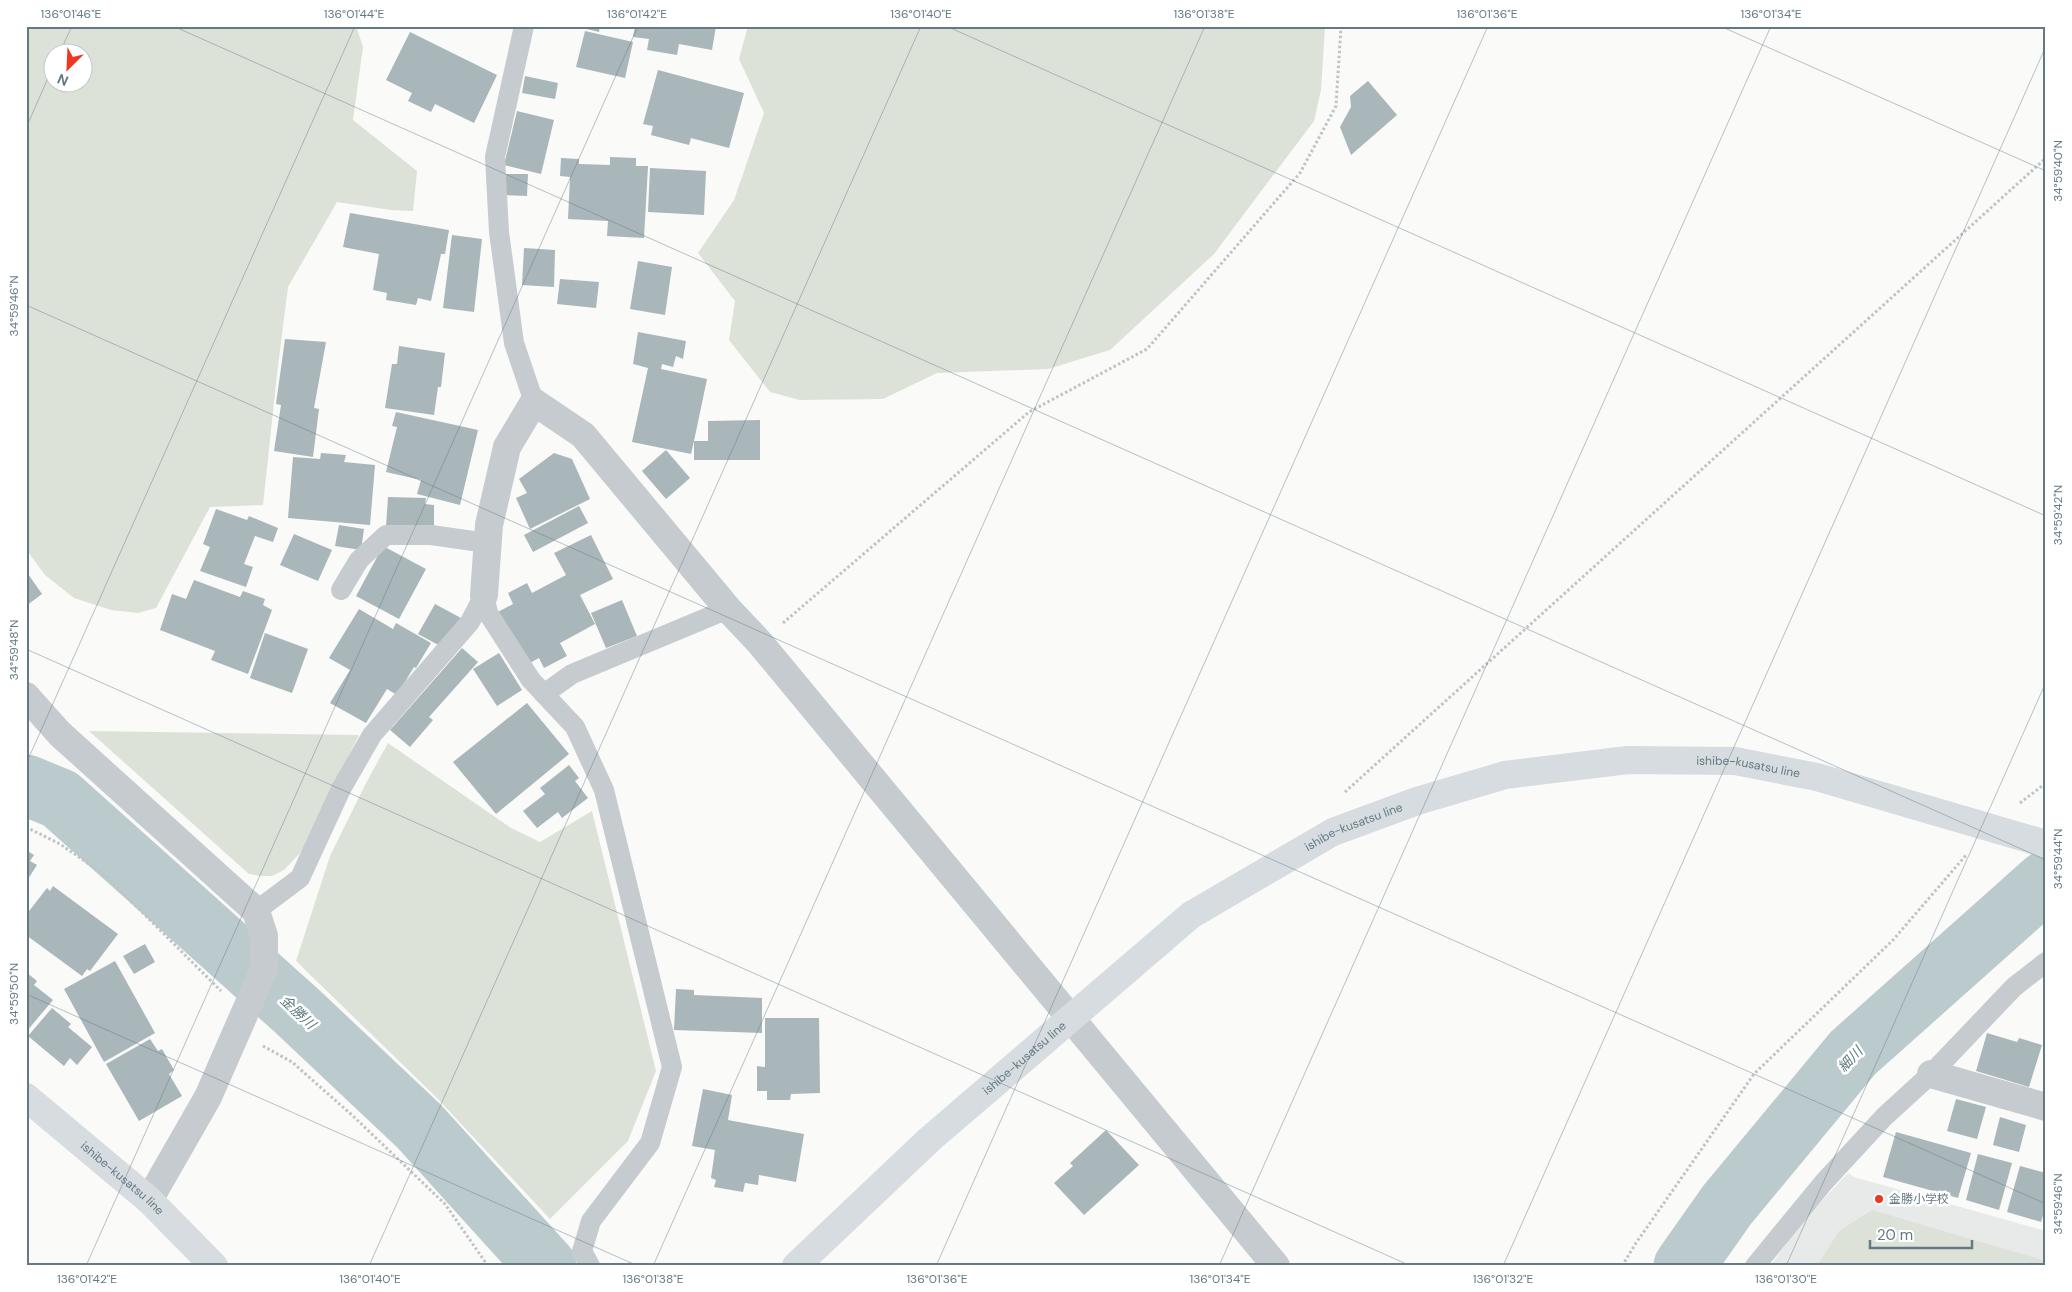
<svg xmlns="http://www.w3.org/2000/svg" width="2072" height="1292" font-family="'DM Sans','Noto Sans JP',sans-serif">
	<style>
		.built { fill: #e8eae9 }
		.green { fill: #dde2d8; fill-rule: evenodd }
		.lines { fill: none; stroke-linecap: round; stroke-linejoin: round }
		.river { stroke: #bbcbcd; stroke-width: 61 }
		.building { fill: #a9b6ba }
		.path { stroke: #bfc3c5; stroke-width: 3; stroke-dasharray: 2.5 2.5; stroke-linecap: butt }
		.service { stroke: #c5cbce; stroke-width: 20 }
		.minor { stroke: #c5cbce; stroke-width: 28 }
		.secondary { stroke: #d6dcdf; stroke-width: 28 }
		.ticks { fill: none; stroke: #637a85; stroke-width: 1; stroke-opacity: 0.45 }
		.poi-dot { fill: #ef3623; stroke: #fff; stroke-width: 2 }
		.labels { text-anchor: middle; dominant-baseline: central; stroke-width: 5; stroke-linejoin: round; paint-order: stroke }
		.street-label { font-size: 12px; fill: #637a85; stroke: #fff }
		.poi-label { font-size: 12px; fill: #637a85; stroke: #fff; text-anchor: start }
		.water-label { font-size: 14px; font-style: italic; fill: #5e7a7e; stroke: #fff }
		.neatline { fill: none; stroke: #637a85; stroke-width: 2 }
		.ticks-label { font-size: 12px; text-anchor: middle; fill: #637a85 }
	</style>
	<rect width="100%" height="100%" fill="#fafaf8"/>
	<path class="built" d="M1848 1173 1854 1177 2046 1231V1266H1770L1802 1222Z"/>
	<g class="green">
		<path d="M26 26H356L363 47 353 120 417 171 413 211 391 210 337 202 288 287 277 374 263 505 210 507 156 608 138 613 111 610 74 598 45 575 26 549ZM52 52H82V82H52Z"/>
		<path d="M748 26H1325L1321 90 1314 121 1214 254 1110 350 1048 369 937 373 883 399 800 400 770 392 729 340 735 301 698 253 734 200 764 113 739 59Z"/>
		<path d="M89 731 359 735 301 852 284 870 272 876H260L249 874Z"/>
		<path d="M388 743 511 828 540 842 592 811 656 1071 628 1141 550 1219 436 1097 296 961 330 856 365 785Z"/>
		<path d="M1872 1210 2046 1261V1266H1817L1839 1231Z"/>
	</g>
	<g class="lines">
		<g class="river">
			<path d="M26 785 60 799 297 1011 419 1126 546 1266"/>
			<path d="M1684 1266 1727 1205 1853 1053 2046 881"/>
		</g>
	</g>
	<g class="building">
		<path d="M574 26H600L599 32Z"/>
		<path d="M635 26H716L712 50 679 44 677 55 647 50 649 39 633 37Z"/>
		<path d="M585 31 633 42 625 78 576 67Z"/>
		<path d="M410 32 497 75 474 123 435 104 431 112 408 101 412 93 386 80Z"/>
		<path d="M658 70 744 93 729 148 691 138 689 145 651 135 653 126 643 124Z"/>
		<path d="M525 76 558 83 555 99 522 93Z"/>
		<path d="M1368 81 1397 115 1351 155 1340 127 1351 107 1350 96Z"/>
		<path d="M517 111 554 120 541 174 504 165Z"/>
		<path d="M610 157 636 158V166H648L644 238 607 236 608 221 568 219 570 177 560 176 561 158 579 159V164L610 165Z"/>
		<path d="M650 168 706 171 704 215 648 212Z"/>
		<path d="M504 174H528L527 196 504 195Z"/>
		<path d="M350 213 449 230 445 254H441L431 301 418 298 416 305 386 300 387 293 373 290 379 254 343 247Z"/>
		<path d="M452 235 482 239 474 312 443 308Z"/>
		<path d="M524 248 555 250 554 287 522 285Z"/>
		<path d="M638 261 672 267 665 315 630 309Z"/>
		<path d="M560 279 599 282 596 308 557 304Z"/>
		<path d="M638 332 686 341 683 359 676 356 673 367 662 364 661 369 707 379 694 441H708V421L760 420V460H694V441L691 454 632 442 648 368 633 364Z"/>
		<path d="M285 339 326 342 314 408 319 409 313 457 274 451 281 405 276 404Z"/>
		<path d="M399 346 445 353 441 387H438L434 415 385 408 392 364H397Z"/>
		<path d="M396 412 478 430 460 505 417 494 421 480 386 472 397 427 392 426Z"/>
		<path d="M666 450 690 478 666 499 642 471Z"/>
		<path d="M321 453 346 455 344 462 375 465 370 525 288 518 293 457 320 459Z"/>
		<path d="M554 453 572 459 590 499 530 529 516 498 527 493 519 479Z"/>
		<path d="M388 497 426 498 425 504 434 505V528L386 527Z"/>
		<path d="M579 506 588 523 533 552 524 535Z"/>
		<path d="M216 509 247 520 249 516 278 528 273 542 255 536 244 564 253 567 246 587 200 571 210 547 203 544Z"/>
		<path d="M339 525 364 529 361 550 335 546Z"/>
		<path d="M294 534 332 550 318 581 280 565Z"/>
		<path d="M591 535 613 579 580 595 595 624 560 643 567 656 544 668 539 658 526 665 498 612 513 604 508 593 527 583 532 593 566 575 554 553Z"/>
		<path d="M383 546 426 569 399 619 356 596Z"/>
		<path d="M26 571 42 594 26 606Z"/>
		<path d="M194 580 240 597 243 591 265 599 263 605 272 610 248 674 211 660 215 651 160 630 172 594 186 599Z"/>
		<path d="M622 600 637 636 606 648 591 613Z"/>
		<path d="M435 604 461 618 444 648 418 634Z"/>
		<path d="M359 609 393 629 396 623 431 643 416 668 414 667 397 695 387 689 366 723 330 703 350 670 329 658Z"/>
		<path d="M265 633 308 649 292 693 250 678Z"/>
		<path d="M462 648 478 662 429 717 433 720 410 747 390 730Z"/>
		<path d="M499 653 522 690 497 706 473 669Z"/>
		<path d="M527 703 569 754 496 814 453 762Z"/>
		<path d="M569 765 579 778 575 781 588 798 562 818 558 812 537 828 523 811 545 794 540 788Z"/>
		<path d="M26 850 34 855 30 861 37 865 26 882Z"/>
		<path d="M53 886 118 934 90 971 87 969 82 976 26 935V915L47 888 50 891Z"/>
		<path d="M145 944 155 962 134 974 123 956Z"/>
		<path d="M115 961 155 1033 104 1062 64 989Z"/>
		<path d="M26 972 37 981 34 985 53 1000 26 1032Z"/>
		<path d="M676 989 694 990V995L762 998V1033L674 1030Z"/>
		<path d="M52 1008 71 1024 68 1027 92 1047 77 1065 70 1058 64 1066 28 1036Z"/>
		<path d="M765 1018H819L820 1093 791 1094 790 1100H767V1091H757V1066L765 1067Z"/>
		<path d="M1987 1033 2017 1042 2019 1038 2042 1045 2029 1087 1976 1071Z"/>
		<path d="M150 1039 158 1051 162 1049 174 1070 169 1074 182 1096 139 1121 106 1064Z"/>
		<path d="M703 1089 732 1095 728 1120 804 1134 796 1182 759 1175 758 1185 745 1183 743 1192 714 1187 716 1180 711 1178 715 1150 692 1146Z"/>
		<path d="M1956 1099 1986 1107 1977 1139 1947 1131Z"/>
		<path d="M2000 1117 2026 1125 2019 1152 1993 1145Z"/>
		<path d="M1106 1130 1139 1165 1084 1215 1054 1183 1073 1166 1070 1163Z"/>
		<path d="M1896 1132 1971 1153 1958 1198 1883 1177Z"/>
		<path d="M1978 1154 2012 1163 1999 1210 1966 1200Z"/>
		<path d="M2020 1166 2046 1173V1205L2041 1222 2007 1212Z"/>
	</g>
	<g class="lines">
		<g class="path">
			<path d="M783 623 1029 412 1147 349 1300 173 1336 106 1341 26"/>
			<path d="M1345 792 2046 158"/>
			<path d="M2020 803 2046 783"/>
			<path d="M26 827 60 844 106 876 221 991"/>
			<path d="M263 1046 292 1062 353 1116 445 1204 488 1266"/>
			<path d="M1622 1266 1636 1243 1754 1074 1893 940 1967 854"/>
		</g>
		<g class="service">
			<path d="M524 26 495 157 499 232 514 343 534 402"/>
			<path d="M341 590 359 560 386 535H431L487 543"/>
			<path d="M484 595 488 613 531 680 575 727 604 790 672 1067 650 1143 591 1221 582 1251 590 1266"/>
			<path d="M544 694 572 674 728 609"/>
			<path d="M256 911 300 878 341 789 372 735 470 622 484 595"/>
			<path d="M1755 1266 1824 1182 1884 1117 1931 1074 2014 987 2046 962"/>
		</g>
		<g class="minor">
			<path d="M484 595 489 525 507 447 534 402 583 435 728 609 760 643 1276 1266"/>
			<path d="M26 696 60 734 256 911 264 936V969L208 1097 149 1200"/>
			<path d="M1931 1074 2046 1107"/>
		</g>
		<g class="secondary">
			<path id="s1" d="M26 1097 149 1200 214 1266"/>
			<path id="s2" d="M796 1266 930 1139 1191 915 1333 832 1417 801 1505 775 1628 760 1735 761 1817 777 2046 844"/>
		</g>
	</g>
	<path class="ticks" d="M173 26 2046 860M946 26 2046 516M1720 26 2046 171M60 52 72 26M26 128 52 69M26 305 2046 1204M26 649 1411 1266M26 764 355 26M26 994 638 1266M86 1266 638 26M369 1266 921 26M653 1266 1205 26M936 1266 1488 26M1219 1266 1771 26M1503 1266 2046 46M1786 1266 2046 682"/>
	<circle class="poi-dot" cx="1879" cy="1199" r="5"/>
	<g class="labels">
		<g class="street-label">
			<text stroke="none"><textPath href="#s2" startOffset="1119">ishibe-kusatsu line</textPath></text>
			<text stroke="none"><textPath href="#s2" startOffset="714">ishibe-kusatsu line</textPath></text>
			<text stroke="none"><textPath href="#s2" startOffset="309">ishibe-kusatsu line</textPath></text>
			<text stroke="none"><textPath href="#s1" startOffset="126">ishibe-kusatsu line</textPath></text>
		</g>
		<g class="poi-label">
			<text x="1889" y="1199">金勝小学校</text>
		</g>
		<g class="water-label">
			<text transform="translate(298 1012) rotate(43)">金勝川</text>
			<text transform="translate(1850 1059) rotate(-47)">細川</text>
		</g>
	</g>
	<rect width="2072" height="1292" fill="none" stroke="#ffffff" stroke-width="55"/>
	<g transform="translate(68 68) rotate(204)"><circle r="24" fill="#ffffff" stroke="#c1cace"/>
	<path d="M0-4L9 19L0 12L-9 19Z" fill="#ef3623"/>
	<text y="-8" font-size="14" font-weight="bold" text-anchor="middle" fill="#637a85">N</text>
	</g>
	<path d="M1870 1240v8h102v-8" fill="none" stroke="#637a85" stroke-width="2.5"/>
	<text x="1877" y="1240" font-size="15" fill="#637a85" stroke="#ffffff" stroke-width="4" paint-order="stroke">20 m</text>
	<rect x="28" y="28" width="2016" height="1236" class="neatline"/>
	<g class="ticks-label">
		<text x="71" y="18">136°01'46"E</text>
		<text x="354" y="18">136°01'44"E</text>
		<text x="637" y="18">136°01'42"E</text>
		<text x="921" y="18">136°01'40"E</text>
		<text x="1204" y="18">136°01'38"E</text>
		<text x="1487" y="18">136°01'36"E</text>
		<text x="1771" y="18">136°01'34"E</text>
		<text transform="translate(2058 171) rotate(-90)" y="4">34°59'40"N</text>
		<text transform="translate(14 306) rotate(-90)" y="4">34°59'46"N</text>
		<text transform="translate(2058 515) rotate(-90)" y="4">34°59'42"N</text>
		<text transform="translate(14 650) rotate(-90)" y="4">34°59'48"N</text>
		<text transform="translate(2058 859) rotate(-90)" y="4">34°59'44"N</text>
		<text transform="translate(14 994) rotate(-90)" y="4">34°59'50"N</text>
		<text transform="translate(2058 1204) rotate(-90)" y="4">34°59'46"N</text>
		<text x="87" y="1283">136°01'42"E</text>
		<text x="370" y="1283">136°01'40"E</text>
		<text x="653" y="1283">136°01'38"E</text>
		<text x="937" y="1283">136°01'36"E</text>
		<text x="1220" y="1283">136°01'34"E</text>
		<text x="1503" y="1283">136°01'32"E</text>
		<text x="1786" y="1283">136°01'30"E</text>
	</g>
</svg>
